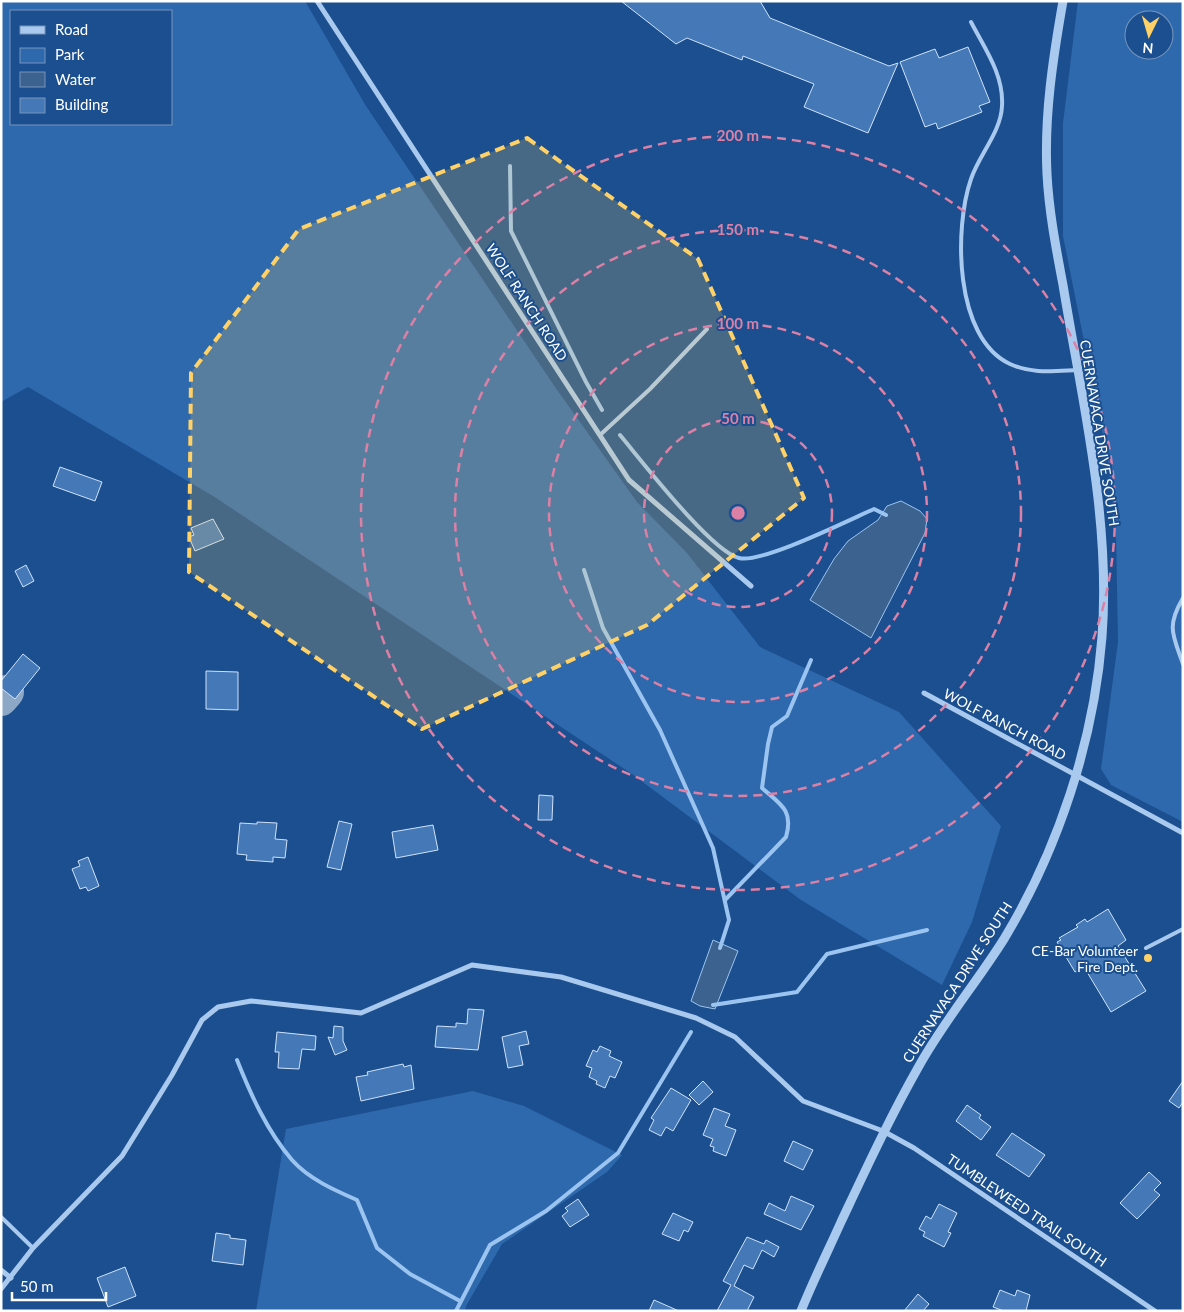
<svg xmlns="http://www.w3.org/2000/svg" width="1184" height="1312" font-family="Lato,sans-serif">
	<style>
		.green { fill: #2e69ad; fill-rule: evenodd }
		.water { fill: #3c6290; stroke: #9cc4f0 }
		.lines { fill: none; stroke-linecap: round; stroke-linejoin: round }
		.stream { stroke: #9cc4f0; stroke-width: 4 }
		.taxiway { stroke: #8da7c7; stroke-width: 34 }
		.building { fill: #4478b7; stroke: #cfe3fa }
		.service { stroke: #a9c9ee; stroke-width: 4 }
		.minor { stroke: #a9c9ee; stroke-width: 5 }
		.tertiary { stroke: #a9c9ee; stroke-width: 9 }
		.marked { fill: #ffd166; fill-opacity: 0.2; stroke: #ffd166; stroke-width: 4; stroke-dasharray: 10 6; stroke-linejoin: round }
		.ring { fill: none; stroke: #dd80a5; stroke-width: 2.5; stroke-dasharray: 9 6 }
		.poi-dot { fill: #ffd166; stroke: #1b4f8f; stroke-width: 2 }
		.labels { text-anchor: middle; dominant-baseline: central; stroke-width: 4; stroke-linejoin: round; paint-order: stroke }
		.street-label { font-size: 14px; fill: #fff; stroke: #1b4f8f }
		.poi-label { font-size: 14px; fill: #fff; stroke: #1b4f8f; text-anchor: end }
		.centre { fill: #dd80a5; stroke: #1b4f8f; stroke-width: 2.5 }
		.ring-label { font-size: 15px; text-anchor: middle; font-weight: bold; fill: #dd80a5; stroke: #1b4f8f; stroke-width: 4; stroke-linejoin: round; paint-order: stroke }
	</style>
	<rect width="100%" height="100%" fill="#1b4f8f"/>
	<g class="green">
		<path d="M1 1H305L366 106 555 387 637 502 687 553 760 647 899 712 1001 826 972 922 942 985 801 900 632 774 213 496 28 387 1 402ZM11 11H171V124H11Z"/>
		<path d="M1078 1H1183V822L1111 785 1101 769 1118 642 1116 533 1106 451 1063 236V123ZM1134 20H1164V50H1134Z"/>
		<path d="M473 1091 524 1106 622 1155 607 1172 502 1244 466 1306 465 1311H256L286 1129Z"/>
	</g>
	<g class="water">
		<path d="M901 501 920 511 927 519 925 533 871 638 810 600 834 559 848 541 878 520 887 506Z"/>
		<path d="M713 940 738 951 715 1009 700 1006 691 1001Z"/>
	</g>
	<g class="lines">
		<g class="stream">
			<path d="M510 166 511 231 586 382 602 410"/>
			<path d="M620 435C641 460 711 551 739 558 761 564 849 520 874 509L886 515"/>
			<path d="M584 570 603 628 660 730 713 848 729 920 720 948"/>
			<path d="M725 900 786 837C794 810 780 804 762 788L768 744 772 727 787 716 811 660"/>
			<path d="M713 1005 797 992 827 954 927 930"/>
			<path d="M237 1060C251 1095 267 1131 292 1160 309 1179 334 1190 357 1200L377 1248 410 1274 460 1301"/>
			<path d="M456 1311 490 1245 546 1211 618 1153 691 1032"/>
		</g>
		<path class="taxiway" d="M1 699 7 692"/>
	</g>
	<g class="building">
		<path d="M621 1H760L770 18 889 66 898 63 868 133 804 107 814 84 743 56 742 60 687 38 676 44Z"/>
		<path d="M968 47 990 102 979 106 982 112 938 129 936 123 925 127 900 62 935 49 939 58Z"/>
		<path d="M60 467 102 482 95 501 53 486Z"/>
		<path d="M213 519 224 539 195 551 189 537 194 535 191 528Z"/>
		<path d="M26 565 34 581 23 587 15 571Z"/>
		<path d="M23 654 40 668 15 699 1 688V681Z"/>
		<path d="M206 671 238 672V710L206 709Z"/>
		<path d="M539 795 553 796 552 820H538Z"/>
		<path d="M339 821 352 824 341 870 327 867Z"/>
		<path d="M257 822 277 823 275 839 287 840 285 858 273 857V862L246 860 247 855 237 854 240 823 257 824Z"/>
		<path d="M433 825 438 850 396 858 392 832Z"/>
		<path d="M88 857 99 886 88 891 86 887 80 889 72 869 80 866 78 861Z"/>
		<path d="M1108 909 1126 940 1118 946 1146 991 1111 1012 1084 967 1075 972 1057 942 1061 940 1059 938 1078 927 1076 925 1085 919 1087 922Z"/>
		<path d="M468 1009 484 1010 478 1050 435 1047 437 1026 456 1027V1023L467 1024Z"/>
		<path d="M334 1026 343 1027V1041L347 1050 335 1055 328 1037 333 1038Z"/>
		<path d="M526 1031 529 1044 519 1046 523 1065 508 1068 502 1037Z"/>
		<path d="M277 1032 316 1036 315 1050 302 1049 299 1069 278 1068 279 1052H275Z"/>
		<path d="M600 1046 611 1051 609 1056 622 1062 615 1078 610 1076 605 1088 596 1084 597 1081 589 1077 592 1068 586 1066 593 1050 597 1052Z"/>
		<path d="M403 1064 404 1067 411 1065 414 1089 361 1101 356 1077 368 1075 367 1072Z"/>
		<path d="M703 1081 713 1092 699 1105 689 1095Z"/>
		<path d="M1183 1081V1102L1179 1108 1169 1101Z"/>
		<path d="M671 1088 691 1100 673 1131 666 1127 661 1136 649 1130 654 1120 651 1118Z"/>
		<path d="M967 1105 981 1115 979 1118 991 1127 981 1140 956 1121Z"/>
		<path d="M714 1108 730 1114 725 1126 736 1130 726 1156 713 1151 714 1147 710 1146 713 1139 703 1135Z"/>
		<path d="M1012 1133 1045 1155 1029 1177 996 1155Z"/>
		<path d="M793 1141 813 1150 803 1170 784 1161Z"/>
		<path d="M1149 1172 1161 1183 1154 1190 1160 1195 1137 1219 1120 1203Z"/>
		<path d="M791 1196 814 1206 801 1230 764 1214 769 1203 785 1211Z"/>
		<path d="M578 1199 589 1215 570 1227 562 1216 568 1211 565 1208Z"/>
		<path d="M939 1204 957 1213 948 1232 951 1233 944 1247 923 1236 925 1232 919 1229 926 1216 931 1219Z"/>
		<path d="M673 1213 693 1222 688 1232 684 1230 679 1241 662 1234Z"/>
		<path d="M216 1233 230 1235V1238L246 1240 243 1265 212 1261Z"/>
		<path d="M747 1237 764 1244 766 1240 779 1247 774 1257 762 1250 753 1269 744 1265 734 1286 754 1297 747 1311H717L731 1285 723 1281Z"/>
		<path d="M125 1267 136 1296 108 1307 97 1278Z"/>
		<path d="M1000 1290 1015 1296 1017 1290 1030 1295 1026 1311H1004L993 1307Z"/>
		<path d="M918 1294 929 1304 923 1311H904Z"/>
		<path d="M654 1300 679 1311H649Z"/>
	</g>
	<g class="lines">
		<g class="service">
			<path d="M971 22C985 49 1004 75 1002 106 1001 132 979 155 971 179 954 228 954 338 1010 364 1031 374 1054 371 1077 370"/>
			<path d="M600 435 650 389 707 329"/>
			<path d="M1183 598C1166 627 1173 635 1183 664"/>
			<path d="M1146 948 1183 929"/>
			<path d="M1 1217 33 1248"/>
		</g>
		<g class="minor">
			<path d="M317 1 629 480 751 586"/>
			<path d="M924 693 1183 833"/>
			<path d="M1 1270 11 1278"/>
			<path d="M1 1289 33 1248 122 1156 172 1075 202 1020 218 1007 251 1001 361 1013 472 965 561 977 696 1018 735 1037 803 1101 883 1131 914 1148 1155 1311"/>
		</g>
		<path class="tertiary" d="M801 1311C813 1281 828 1251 841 1222 866 1169 890 1117 919 1066 944 1021 977 982 1004 939 1058 850 1094 741 1102 637 1111 518 1082 401 1063 285 1056 248 1049 212 1047 174 1044 116 1053 58 1063 1"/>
	</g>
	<path class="marked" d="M527 138 698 259 804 498 647 625 422 729 189 572 191 373 299 229Z"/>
	<g class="ring">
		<circle cx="738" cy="513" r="94"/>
		<circle cx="738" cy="513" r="189"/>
		<circle cx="738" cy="513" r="283"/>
		<circle cx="738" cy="513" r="377"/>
	</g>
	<circle class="poi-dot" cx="1148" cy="958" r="5"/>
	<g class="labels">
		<g class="street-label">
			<text transform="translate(527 302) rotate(57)">WOLF RANCH ROAD</text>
			<text transform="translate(1100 433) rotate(81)">CUERNAVACA DRIVE SOUTH</text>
			<text transform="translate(1005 724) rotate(28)">WOLF RANCH ROAD</text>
			<text transform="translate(957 982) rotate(-57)">CUERNAVACA DRIVE SOUTH</text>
			<text transform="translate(1027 1210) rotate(34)">TUMBLEWEED TRAIL SOUTH</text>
		</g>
		<g class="poi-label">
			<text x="1138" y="950">CE-Bar Volunteer<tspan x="1138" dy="16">Fire Dept.</tspan></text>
		</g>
	</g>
	<circle cx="738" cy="513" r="8" class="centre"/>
	<g class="ring-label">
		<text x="738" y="141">200 m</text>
		<text x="738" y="235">150 m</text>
		<text x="738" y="329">100 m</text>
		<text x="738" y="424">50 m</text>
	</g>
	<rect width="1184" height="1312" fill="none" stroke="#ffffff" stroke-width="5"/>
	<rect x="10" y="10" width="162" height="115" fill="#1b4f8f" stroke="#7695bc"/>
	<rect x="20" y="26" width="25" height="8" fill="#a9c9ee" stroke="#7695bc"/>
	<text x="55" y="35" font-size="15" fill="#ffffff">Road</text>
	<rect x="20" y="48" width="25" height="15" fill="#2e69ad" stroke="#7695bc"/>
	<text x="55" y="60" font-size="15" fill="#ffffff">Park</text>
	<rect x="20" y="72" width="25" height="15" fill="#3c6290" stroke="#7695bc"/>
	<text x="55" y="85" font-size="15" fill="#ffffff">Water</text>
	<rect x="20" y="98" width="25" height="15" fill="#4478b7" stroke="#7695bc"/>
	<text x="55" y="110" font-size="15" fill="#ffffff">Building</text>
	<g transform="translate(1149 35) rotate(185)"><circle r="24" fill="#1b4f8f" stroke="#7695bc"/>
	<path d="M0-4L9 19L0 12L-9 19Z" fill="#ffd166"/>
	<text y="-8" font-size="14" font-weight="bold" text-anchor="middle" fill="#ffffff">N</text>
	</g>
	<path d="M12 1292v8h94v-8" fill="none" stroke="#ffffff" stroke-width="2.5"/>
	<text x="20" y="1292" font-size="15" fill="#ffffff" stroke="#1b4f8f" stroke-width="4" paint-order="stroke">50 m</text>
</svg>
